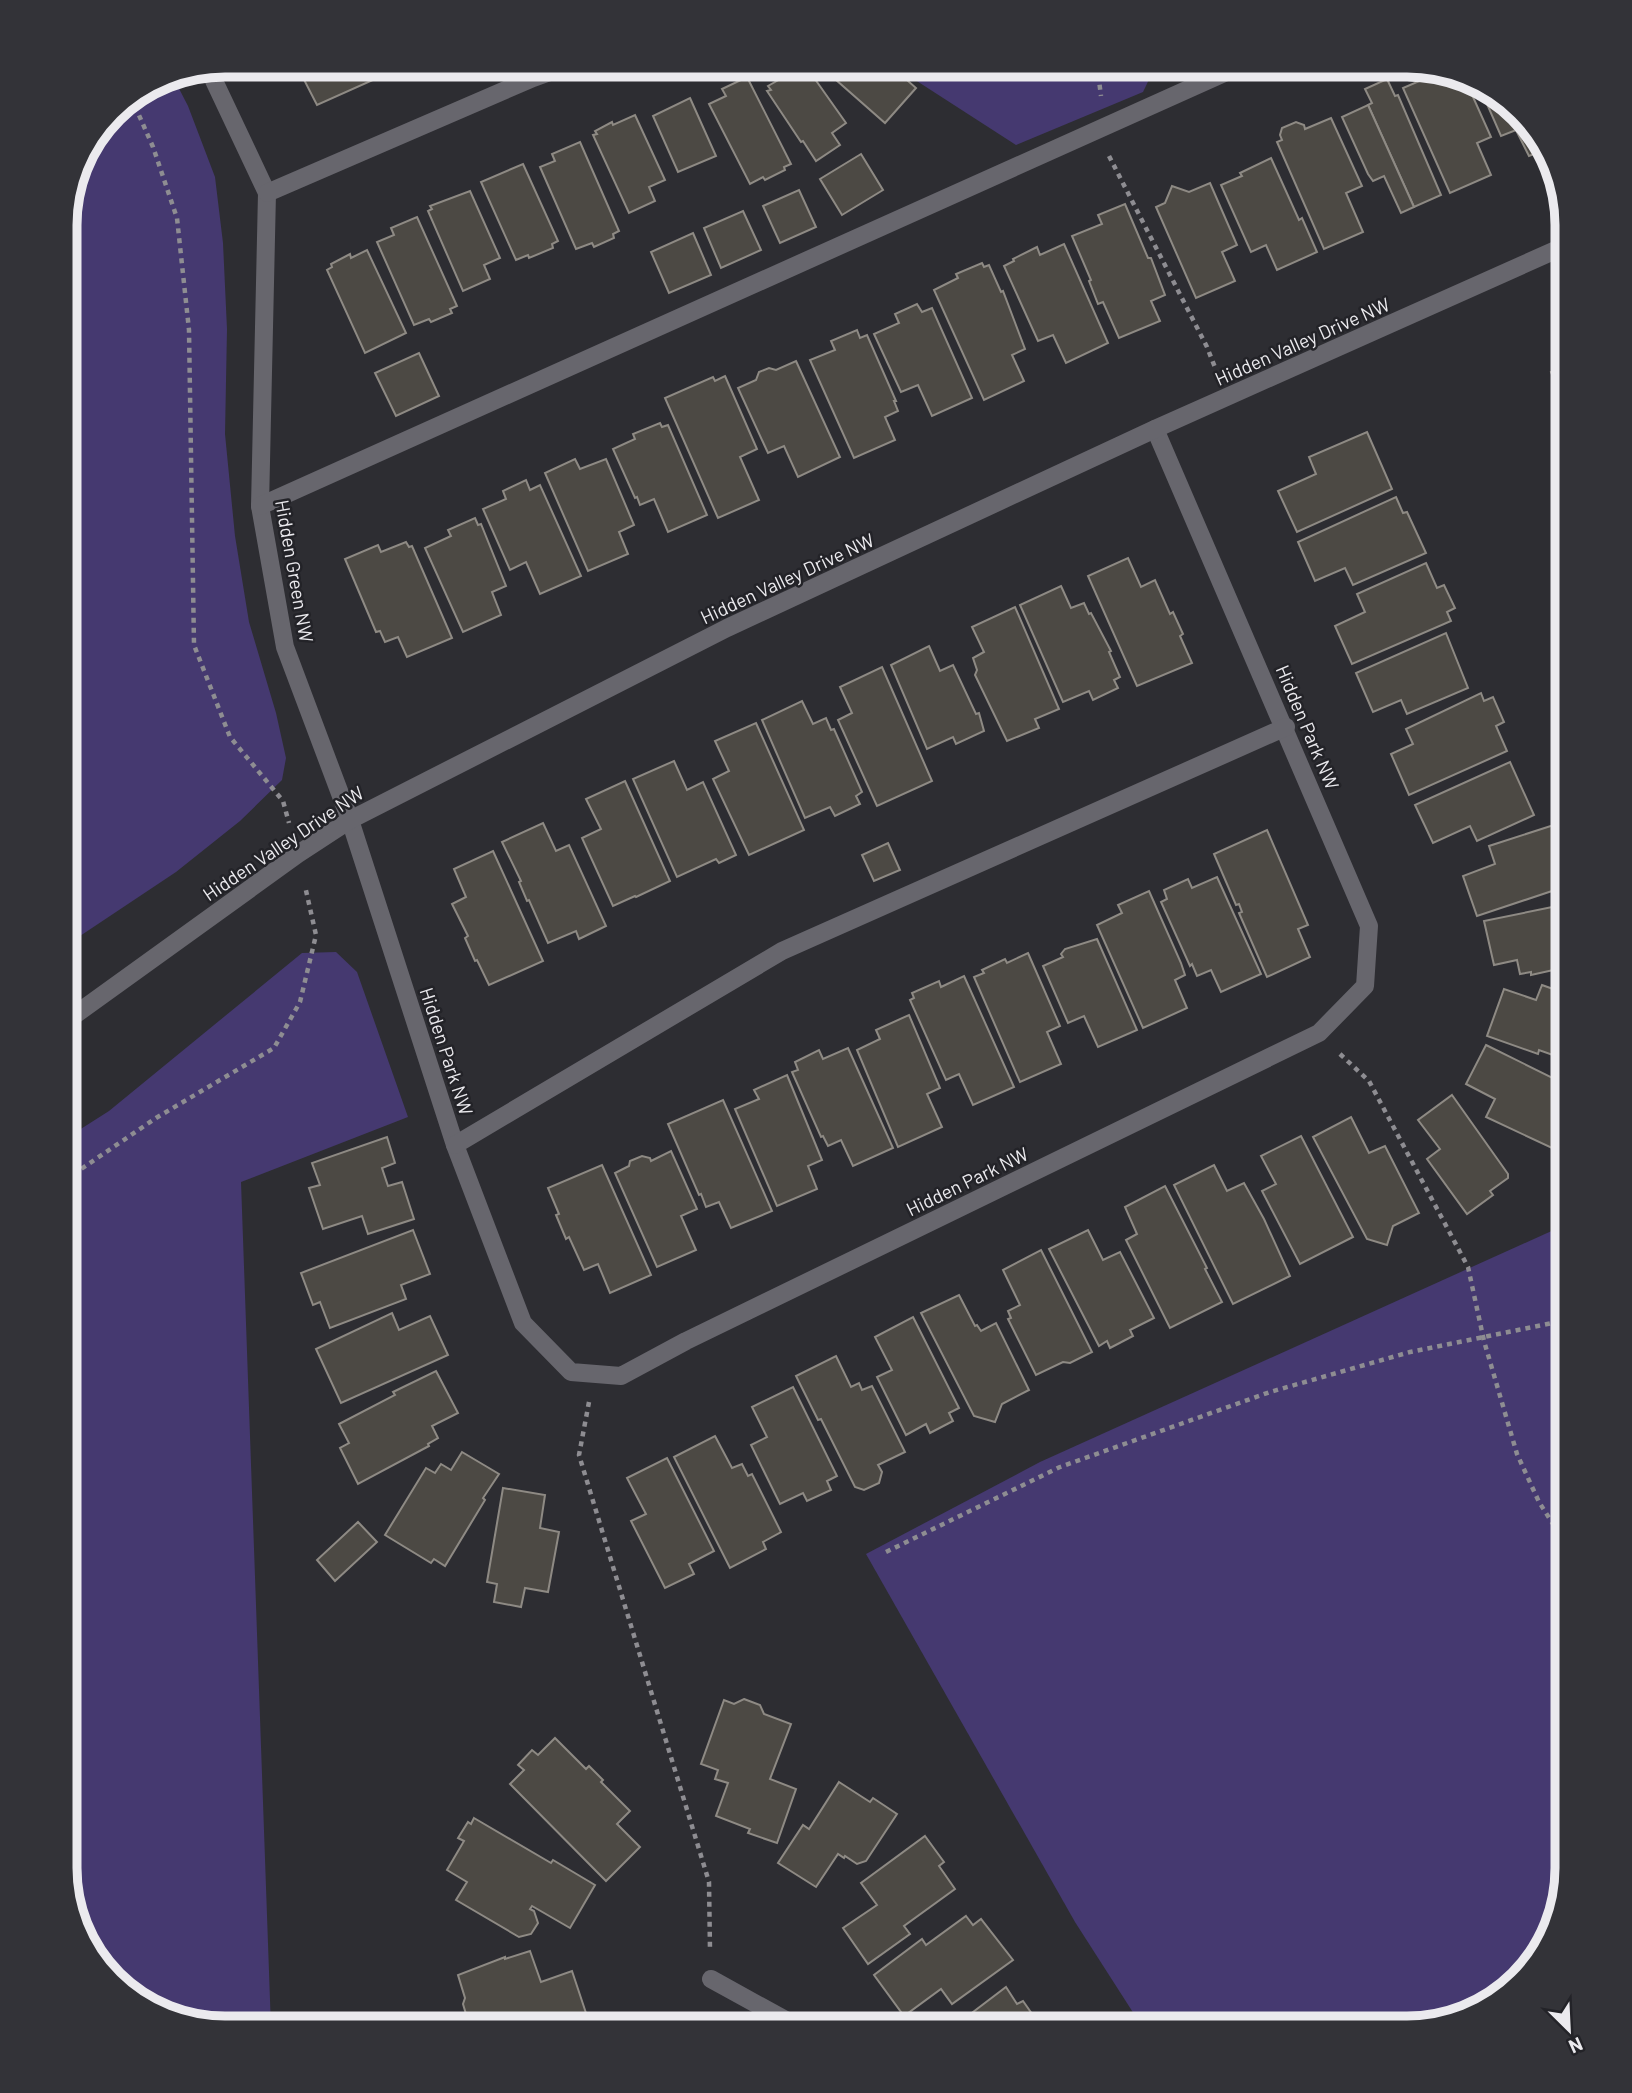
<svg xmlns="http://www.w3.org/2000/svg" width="1632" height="2093" font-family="Barlow,sans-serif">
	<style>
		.green { fill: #453970 }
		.building { fill: #4c4944; stroke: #8e8a84; stroke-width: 2 }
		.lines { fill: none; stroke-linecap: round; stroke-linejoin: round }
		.path { stroke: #8e8d92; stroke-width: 4.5; stroke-dasharray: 5 5; stroke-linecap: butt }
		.minor { stroke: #67666d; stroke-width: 18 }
		.labels { text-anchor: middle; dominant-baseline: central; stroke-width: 5; stroke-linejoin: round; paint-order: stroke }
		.street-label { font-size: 19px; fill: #ebeaee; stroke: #232328 }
		.rim { fill: none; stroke: #ebeaee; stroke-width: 9 }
	</style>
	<rect width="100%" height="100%" fill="#2d2d32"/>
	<g class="green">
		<path d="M892 65H1156L1143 92 1016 145Z"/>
		<path d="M172 75 188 106 215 177 223 243 227 329 225 434 235 536 249 622 276 713 286 758 282 780 240 821 176 872 65 946V214L81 154 119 105 164 77Z"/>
		<path d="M336 952 357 972 408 1117 241 1182 271 2028H224L145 2007 92 1957 65 1868V1139L109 1111 302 953Z"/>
		<path d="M1567 1224V1869L1546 1948 1496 2001 1408 2028H1143L1075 1922 866 1554 1040 1462Z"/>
	</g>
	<g class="building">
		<path d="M299 65H394L391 66 393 71 317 105 298 68Z"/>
		<path d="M805 65 846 123 832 133 840 145 816 161 803 141 801 142 767 91 771 90 768 86Z"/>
		<path d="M819 65H890L916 88 885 123Z"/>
		<path d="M1440 72 1465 79 1491 137 1477 143 1491 175 1450 193 1403 88Z"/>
		<path d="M747 77 791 164 784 167 785 170 765 180 763 177 750 184 709 104 726 96 722 89Z"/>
		<path d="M1387 79 1395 96 1398 95 1441 195 1414 207 1368 105 1372 103 1365 89Z"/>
		<path d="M1478 83 1487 86 1540 136 1545 150 1529 156 1516 130 1501 136 1484 97 1482 98 1476 86Z"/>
		<path d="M690 98 716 156 678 172 653 116Z"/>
		<path d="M1368 105 1414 207 1401 213 1384 176 1373 181 1368 174 1342 117Z"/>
		<path d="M635 115 665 180 649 187 655 201 629 213 593 135 597 134 595 131 612 122 613 125Z"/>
		<path d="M1331 118 1362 186 1346 193 1363 232 1324 249 1277 142 1282 140 1280 135 1282 128 1296 122 1304 125 1305 129Z"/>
		<path d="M580 142 619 231 613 234 614 238 594 247 592 243 576 249 540 167 555 161 552 154Z"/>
		<path d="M861 154 883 190 842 215 820 179Z"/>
		<path d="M1271 158 1299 220 1302 218 1317 252 1277 270 1266 245 1251 252 1221 185 1242 176 1240 173Z"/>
		<path d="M523 164 558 241 552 244 553 248 529 258 528 255 516 260 481 182Z"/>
		<path d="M1210 183 1237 245 1222 252 1235 281 1196 298 1156 207 1165 203 1172 186 1189 192Z"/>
		<path d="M799 190 816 227 780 243 763 206Z"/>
		<path d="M470 191 500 258 484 265 490 279 463 291 428 211 432 209 430 206Z"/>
		<path d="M1125 204 1148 258H1151L1165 295 1151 301 1160 321 1119 338 1103 302 1098 304 1089 281 1091 280 1072 236 1102 224 1098 215Z"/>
		<path d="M743 211 761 250 721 268 704 228Z"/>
		<path d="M417 217 457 306 450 309 452 313 431 322 429 319 414 325 377 242 394 235 391 228Z"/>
		<path d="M693 233 711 275 669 293 651 252Z"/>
		<path d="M1064 244 1108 343 1066 363 1053 335 1038 341 1004 266 1014 261 1013 259 1037 247 1040 255Z"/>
		<path d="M367 250 406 333 365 353 327 270 332 267 331 264 350 254 351 258Z"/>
		<path d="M982 263 984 267 989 265 1001 292 1003 291 1025 349 1012 355 1024 381 984 400 934 290 958 278 956 274Z"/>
		<path d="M917 304 922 312 932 308 972 398 932 416 918 385 901 392 874 334 899 323 895 314Z"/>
		<path d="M857 330 860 338 867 335 896 401H894L898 411 885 417 895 440 854 458 810 360 835 350 831 341Z"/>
		<path d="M419 353 439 396 396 416 375 373Z"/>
		<path d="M796 361 840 457 798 477 784 446 768 453 738 388 756 380 759 372 769 368 776 370Z"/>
		<path d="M1567 365V415L1551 372Z"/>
		<path d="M725 376 757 449 740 457 759 500 718 518 665 398 713 377 715 381Z"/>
		<path d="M660 423 662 427 668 425 707 515 668 532 654 499 640 505 637 497 635 498 613 449 635 439 633 434Z"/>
		<path d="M1367 432 1392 489 1297 532 1278 491 1316 474 1309 457Z"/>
		<path d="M575 459 580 469 606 459 634 525 619 532 628 554 588 571 545 473Z"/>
		<path d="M526 480 530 490 540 485 581 576 540 594 526 562 510 570 483 509 506 499 503 491Z"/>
		<path d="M1396 497 1403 513 1407 512 1426 553 1353 585 1345 568 1315 581 1298 542Z"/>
		<path d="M475 518 478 525 481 524 506 586 492 592 501 615 463 632 425 548 451 536 448 530Z"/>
		<path d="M406 542 409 547 412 546 452 638 407 657 398 637 385 642 380 631 376 632 345 559 378 545 381 552Z"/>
		<path d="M1128 558 1141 587 1155 580 1170 614 1173 612 1183 634 1180 636 1192 663 1137 686 1088 576Z"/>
		<path d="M1426 563 1437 588 1444 585 1455 608 1447 612 1451 621 1352 664 1335 626 1365 612 1357 594Z"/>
		<path d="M1061 586 1071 608 1084 603 1089 614 1091 613 1111 651 1109 652 1120 677 1114 680 1118 688 1093 700 1089 691 1063 702 1020 605Z"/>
		<path d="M1015 607 1059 709 1035 719 1039 728 1007 741 975 675 977 670 973 658 984 652 972 627Z"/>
		<path d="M1446 633 1468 688 1407 714 1401 700 1373 712 1356 673Z"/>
		<path d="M929 646 940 671 953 665 976 714 979 713 984 731 956 744 953 737 927 749 891 665Z"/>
		<path d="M882 667 932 781 877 806 838 720 852 713 840 687Z"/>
		<path d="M1481 693 1484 701 1493 697 1504 722 1496 726 1507 751 1409 795 1391 754 1413 744 1406 729Z"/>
		<path d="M802 701 813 724 826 718 831 730 834 729 862 792 856 796 860 804 835 816 830 807 805 818 762 720Z"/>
		<path d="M756 723 804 830 749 855 713 779 729 771 715 741Z"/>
		<path d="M674 761 687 790 703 782 736 855 719 863 716 859 677 877 633 779Z"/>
		<path d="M1510 762 1534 815 1477 841 1470 826 1433 843 1415 805Z"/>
		<path d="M625 781 670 881 636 897 635 896 613 906 582 838 601 829 586 799Z"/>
		<path d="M543 823 556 851 569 845 606 926 579 939 576 931 548 943 529 900 527 901 519 882 521 881 502 842Z"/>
		<path d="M1560 823 1567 844V886L1477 916 1463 876 1495 864 1489 846Z"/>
		<path d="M1267 830 1308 925 1298 929 1310 957 1267 977 1239 913 1242 912 1239 904 1236 905 1214 854Z"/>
		<path d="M888 843 900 870 874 881 862 855Z"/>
		<path d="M493 851 543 961 489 985 477 960 475 961 465 938 468 936 452 904 466 897 454 869Z"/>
		<path d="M1217 877 1261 974 1221 992 1211 970 1197 976 1192 964 1190 966 1161 902 1167 899 1164 890 1188 879 1192 888Z"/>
		<path d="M1149 891 1181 963 1185 975 1175 980 1187 1008 1143 1028 1097 925 1122 913 1118 905Z"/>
		<path d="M1567 904V967L1531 975V972L1520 974 1517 960 1494 965 1484 921Z"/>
		<path d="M1097 939 1137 1030 1098 1047 1084 1016 1068 1023 1043 966 1063 957 1061 954 1065 949Z"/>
		<path d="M1028 953 1060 1026 1047 1032 1061 1064 1020 1082 974 977 984 973 982 970 1005 959 1007 963Z"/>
		<path d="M964 976 1014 1087 973 1105 959 1074 946 1080 910 1000 914 998 912 993 939 981 941 987Z"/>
		<path d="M1542 985 1567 994V1060L1539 1050 1538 1054 1487 1036 1504 989 1536 1000Z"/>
		<path d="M909 1015 940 1088 927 1094 942 1127 898 1147 857 1050 880 1039 876 1030Z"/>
		<path d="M1486 1045 1567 1085V1155L1486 1117 1495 1099 1466 1084Z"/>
		<path d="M848 1048 893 1148 853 1166 841 1140 828 1146 823 1136 821 1137 792 1072 798 1070 795 1062 819 1050 823 1059Z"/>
		<path d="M787 1075 822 1160 808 1166 817 1189 777 1206 735 1109 759 1099 754 1090Z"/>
		<path d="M1452 1095 1508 1174V1178L1490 1191 1493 1195 1467 1214 1427 1159 1440 1149 1418 1120Z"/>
		<path d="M723 1100 772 1211 731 1228 719 1202 706 1207 701 1194 699 1195 668 1124Z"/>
		<path d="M1351 1117 1369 1153 1385 1146 1419 1213 1393 1226 1387 1245 1367 1239 1313 1137Z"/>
		<path d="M1301 1136 1353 1237 1300 1264 1262 1191 1276 1184 1261 1156Z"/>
		<path d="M387 1137 395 1163 382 1168 388 1186 402 1182 414 1219 368 1234 362 1216 323 1229 309 1188 320 1185 312 1163Z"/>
		<path d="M671 1151 697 1209 681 1216 696 1250 657 1267 615 1173 629 1166 630 1161 642 1156 650 1158 651 1161Z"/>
		<path d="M602 1165 651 1275 610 1293 598 1264 584 1270 569 1237 566 1239 556 1215 559 1214 548 1188Z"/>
		<path d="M1214 1165 1227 1191 1244 1183 1264 1219 1290 1276 1233 1304 1174 1185Z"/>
		<path d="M1165 1186 1207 1268 1205 1269 1222 1302 1170 1328 1126 1240 1137 1234 1125 1207Z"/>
		<path d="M413 1230 430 1274 401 1285 406 1299 330 1328 320 1302 313 1305 301 1273Z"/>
		<path d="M1088 1230 1103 1260 1120 1252 1154 1318 1130 1330 1133 1336 1110 1348 1107 1341 1099 1346 1049 1249Z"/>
		<path d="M1041 1250 1092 1352 1070 1363 1063 1362 1036 1375 1008 1319 1011 1318 1008 1311 1020 1305 1003 1270Z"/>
		<path d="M959 1295 975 1326 977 1325 981 1331 996 1323 1029 1390 1002 1404 995 1422 974 1416 921 1313Z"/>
		<path d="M392 1313 399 1330 430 1316 448 1355 341 1403 316 1349Z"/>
		<path d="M913 1317 959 1408 949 1413 953 1421 930 1433 926 1424 906 1435 877 1377 892 1370 875 1337Z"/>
		<path d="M836 1356 851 1387 859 1383 862 1390 872 1386 905 1452 878 1465 882 1472 879 1483 864 1490 855 1487 821 1419 818 1420 796 1376Z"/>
		<path d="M436 1371 458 1413 432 1426 438 1438 428 1444 429 1446 358 1484 340 1448 349 1443 339 1424 395 1395 393 1392Z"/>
		<path d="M793 1387 837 1476 827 1481 831 1490 807 1501 803 1493 780 1504 751 1445 767 1437 752 1407Z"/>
		<path d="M715 1436 732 1468 742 1464 748 1476 752 1474 781 1532 763 1542 766 1549 730 1568 674 1457Z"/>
		<path d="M462 1452 499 1474 483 1498 485 1500 445 1566 434 1559 431 1563 385 1535 426 1468 435 1473 441 1464 451 1470Z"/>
		<path d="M667 1458 714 1551 689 1564 694 1574 665 1588 631 1521 646 1514 627 1478Z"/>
		<path d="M503 1488 545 1495 540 1528 559 1532 548 1592 525 1588 521 1607 494 1602 497 1584 487 1582Z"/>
		<path d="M358 1522 377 1542 335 1581 317 1560Z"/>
		<path d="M744 1699 760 1705 764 1714 791 1724 770 1779 796 1789 777 1843 748 1833 750 1829 716 1816 728 1783 715 1779 718 1770 701 1764 724 1700 734 1704Z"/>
		<path d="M555 1738 586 1769 589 1766 603 1780 601 1782 630 1811 617 1824 640 1847 606 1881 510 1784 524 1770 518 1765 532 1750 538 1755Z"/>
		<path d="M839 1782 870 1802 873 1798 897 1814 866 1861 857 1864 845 1856 844 1858 838 1854 816 1887 778 1863 803 1825 809 1829Z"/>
		<path d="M474 1818 551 1863 553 1860 595 1885 570 1928 532 1906 530 1909 534 1911 538 1923 531 1934 519 1937 456 1900 467 1882 447 1870 464 1841 458 1838 468 1822 471 1824Z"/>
		<path d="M925 1836 944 1862 939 1866 955 1889 904 1926 910 1934 868 1964 843 1928 877 1905 861 1883Z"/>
		<path d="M966 1916 973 1925 981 1919 1013 1960 952 2004 941 1989 904 2016 874 1975 922 1939 926 1945Z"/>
		<path d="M530 1951 541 1982 572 1971 587 2016 550 2028H475L472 2017 466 2014 463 2004 465 1998 458 1975 505 1957V1959Z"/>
		<path d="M1006 1987 1017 2004 1023 2001 1037 2021 1032 2024 1035 2028H952Z"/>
		<path d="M593 2020 597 2028H576Z"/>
	</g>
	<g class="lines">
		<g class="path">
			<path d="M1097 65 1101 96"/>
			<path d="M131 97 153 147 177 218 189 330 194 645 230 737 283 801 289 823"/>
			<path d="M1109 156 1207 347 1216 370"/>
			<path d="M1340 1054 1369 1081 1468 1267 1484 1341 1517 1454 1539 1502 1567 1546"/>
			<path d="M65 1180 156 1118 274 1048 300 1002 316 935 305 886"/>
			<path d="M589 1402 579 1455 709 1882 710 1950"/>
			<path d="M886 1552 1060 1467 1270 1392 1410 1352 1567 1320"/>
		</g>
		<g class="minor">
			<path d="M208 68 267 193 260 506 285 647 350 820 455 1145 523 1323 571 1372 621 1376 686 1341 1319 1033 1365 986 1369 926 1155 429"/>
			<path d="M267 193 533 78 569 65"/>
			<path d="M260 506 1242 65"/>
			<path d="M65 1022 298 854 350 820 727 628 1155 429 1567 245"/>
			<path d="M455 1145 782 951 1286 727"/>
			<path d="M711 1979 800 2028"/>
		</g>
	</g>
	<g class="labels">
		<g class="street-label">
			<text transform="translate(1302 341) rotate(-24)">Hidden Valley Drive NW</text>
			<text transform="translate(295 571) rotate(80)">Hidden Green NW</text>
			<text transform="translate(787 578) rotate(-25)">Hidden Valley Drive NW</text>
			<text transform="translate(1308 727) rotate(67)">Hidden Park NW</text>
			<text transform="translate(283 843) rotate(-34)">Hidden Valley Drive NW</text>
			<text transform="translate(447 1051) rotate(72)">Hidden Park NW</text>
			<text transform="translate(967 1181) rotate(-26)">Hidden Park NW</text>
		</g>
	</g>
	<path d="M0 0H1632V2093H0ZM225 77H1407A148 148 0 0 1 1555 225V1868A148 148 0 0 1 1407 2016H225A148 148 0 0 1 77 1868V225A148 148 0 0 1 225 77Z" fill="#333338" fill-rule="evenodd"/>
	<path class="rim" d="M225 77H1407A148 148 0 0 1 1555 225V1868A148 148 0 0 1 1407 2016H225A148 148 0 0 1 77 1868V225A148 148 0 0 1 225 77Z"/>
	<g transform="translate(1569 2030) rotate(156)" stroke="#232328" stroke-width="5" paint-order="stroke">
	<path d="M0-5L12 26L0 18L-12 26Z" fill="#ebeaee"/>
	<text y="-10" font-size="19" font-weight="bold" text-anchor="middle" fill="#ebeaee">N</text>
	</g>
</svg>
